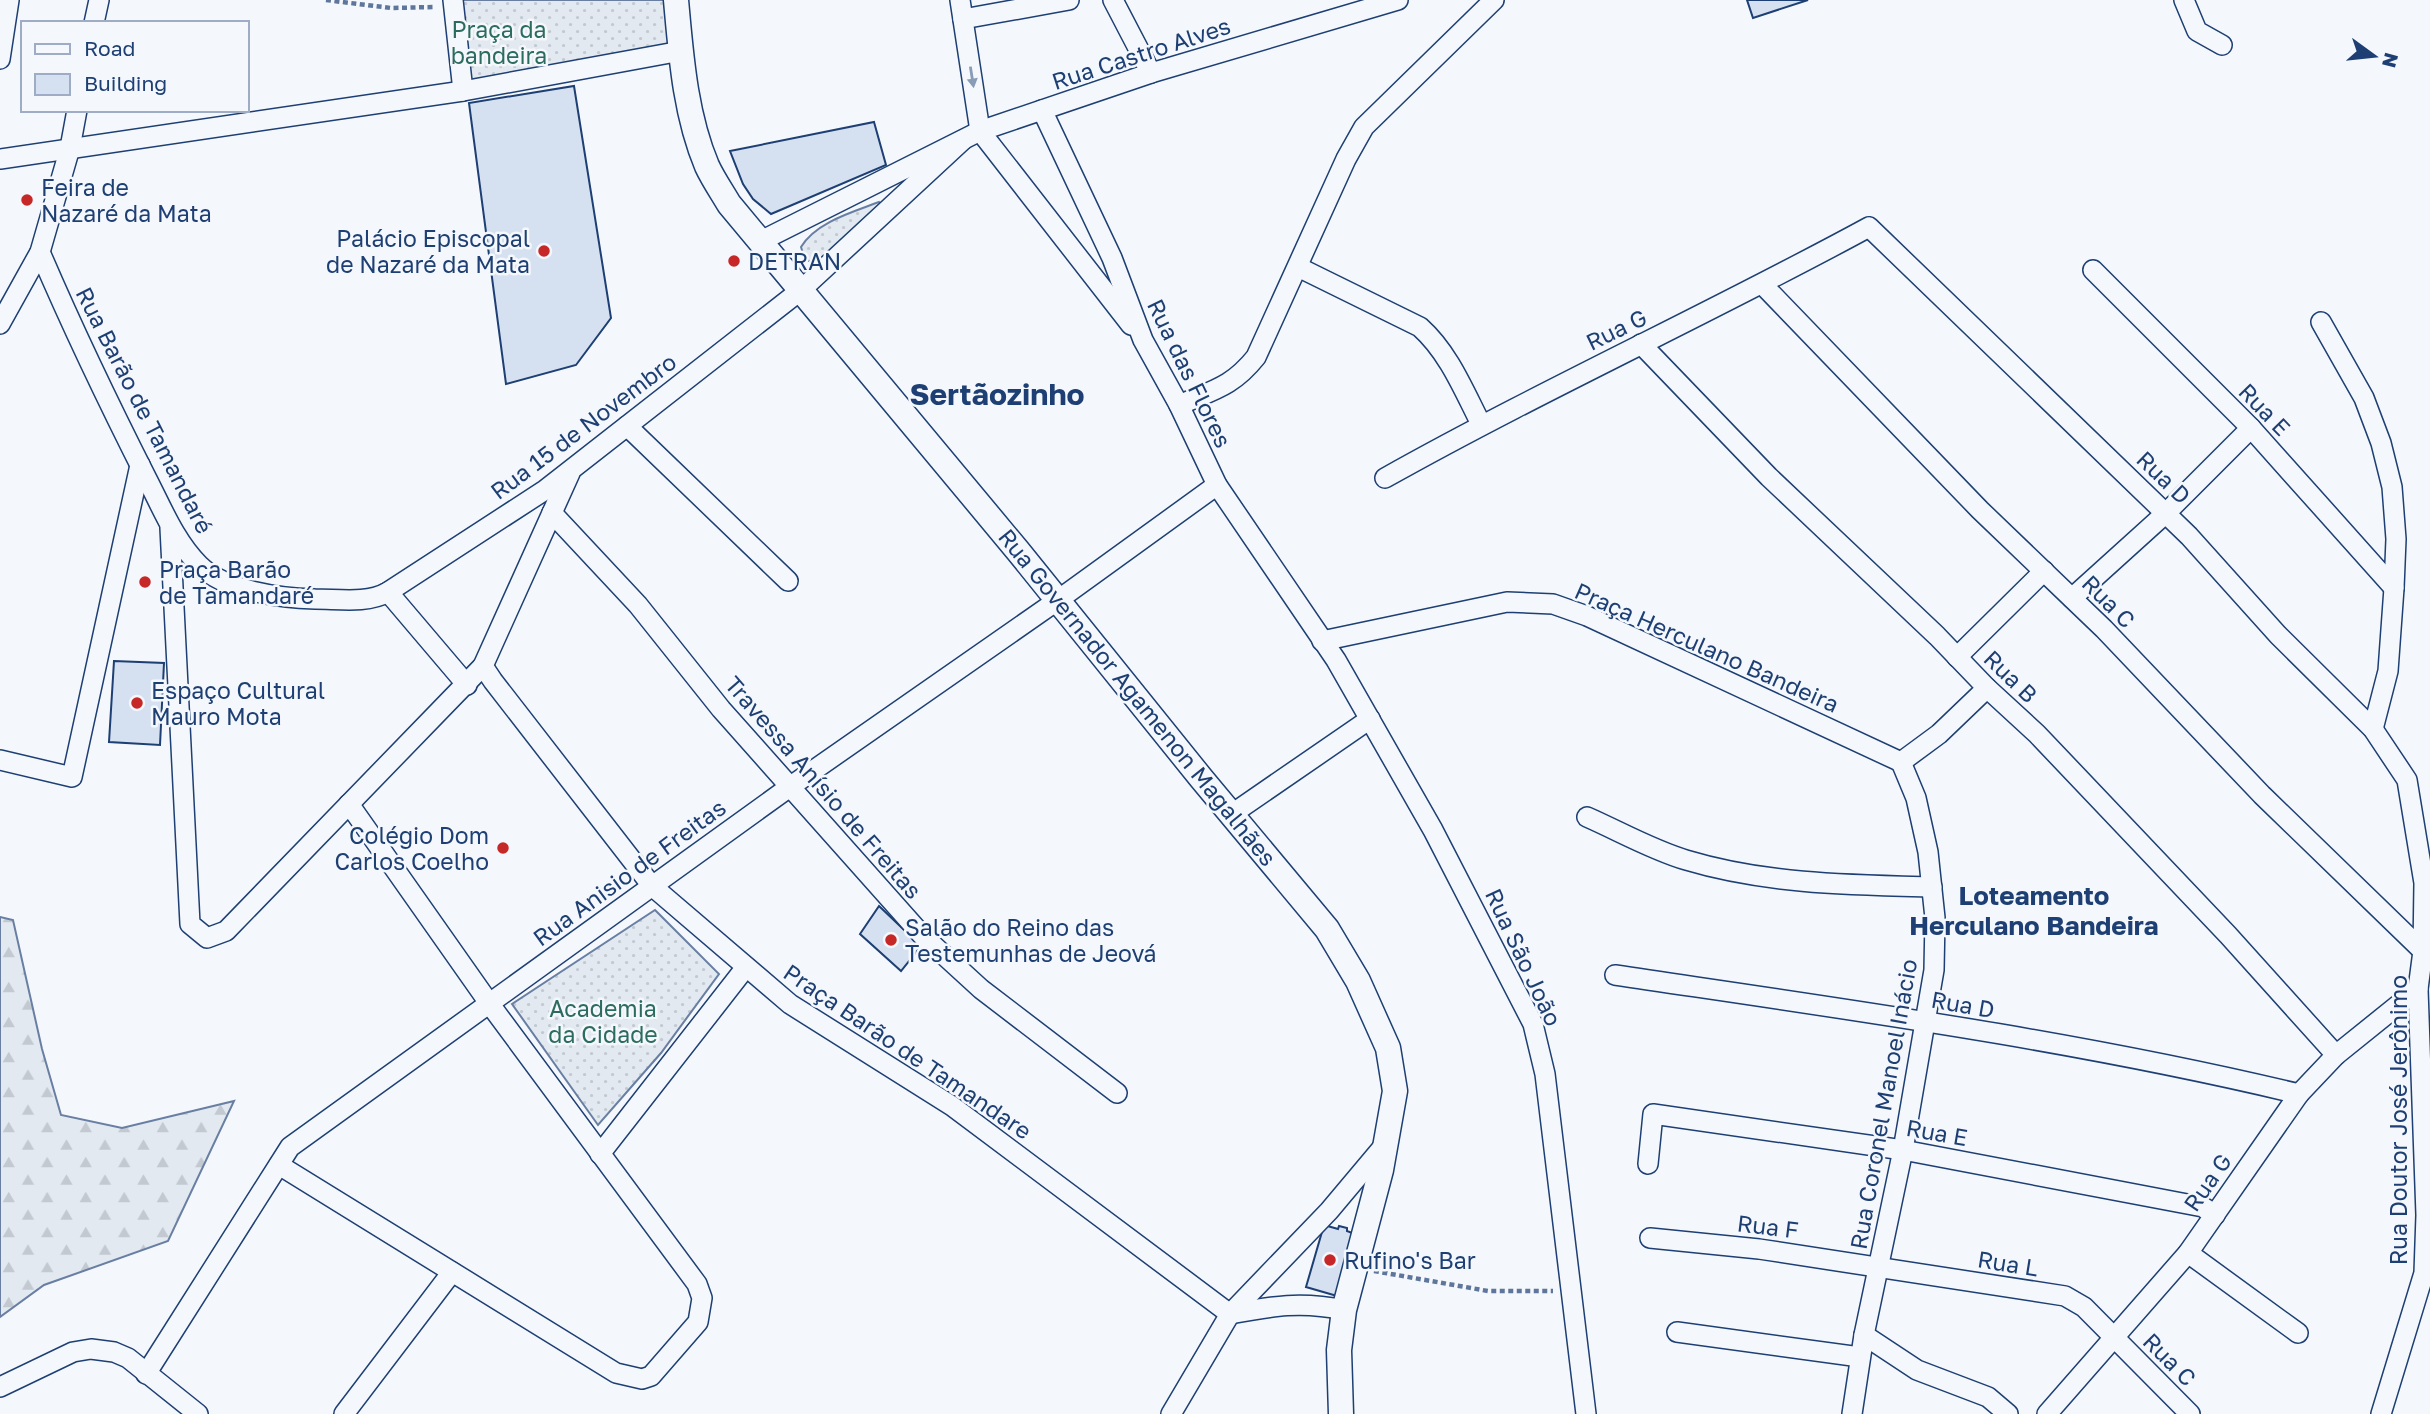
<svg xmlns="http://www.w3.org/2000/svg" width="2430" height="1414" font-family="'Golos Text',sans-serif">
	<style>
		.grass { fill: url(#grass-dots); stroke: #687fa3; stroke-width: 2 }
		.forest { fill: url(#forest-firs); stroke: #687fa3; stroke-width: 2 }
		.building { fill: #d5e0f0; stroke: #1d3f73; stroke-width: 2 }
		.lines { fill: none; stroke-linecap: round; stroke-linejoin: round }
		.minor-casing { stroke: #1d3f73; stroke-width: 22 }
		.tertiary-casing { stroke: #1d3f73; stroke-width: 27 }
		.path { stroke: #5e769c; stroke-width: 4.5; stroke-dasharray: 5 3.5; stroke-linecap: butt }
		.minor { stroke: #f4f7fb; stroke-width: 19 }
		.tertiary { stroke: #f4f7fb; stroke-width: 24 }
		.oneway { fill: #889bb7 }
		.poi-dot { fill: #c62828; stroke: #f4f7fb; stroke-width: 2.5 }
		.labels { text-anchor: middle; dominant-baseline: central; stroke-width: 5; stroke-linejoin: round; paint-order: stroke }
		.park-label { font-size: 23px; fill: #2c6c60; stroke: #f4f7fb }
		.street-label { font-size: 23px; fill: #1d3f73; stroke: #f4f7fb }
		.poi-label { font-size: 23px; fill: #1d3f73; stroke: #f4f7fb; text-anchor: start }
		.quarter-label { font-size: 26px; font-weight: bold; fill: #1d3f73; stroke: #f4f7fb }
		.district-label { font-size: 30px; font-weight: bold; fill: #1d3f73; stroke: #f4f7fb }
	</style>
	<defs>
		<pattern id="grass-dots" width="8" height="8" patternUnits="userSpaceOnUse" patternTransform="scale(1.75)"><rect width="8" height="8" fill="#e3e9f0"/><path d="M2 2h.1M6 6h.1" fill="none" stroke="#c2c9d1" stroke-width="1.8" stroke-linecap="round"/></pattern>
		<pattern id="forest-firs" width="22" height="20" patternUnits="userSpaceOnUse" patternTransform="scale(1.75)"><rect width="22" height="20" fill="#e3e9f0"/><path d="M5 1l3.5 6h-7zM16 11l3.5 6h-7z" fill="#c2c9d1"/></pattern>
	</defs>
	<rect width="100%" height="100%" fill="#f4f7fb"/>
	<g class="grass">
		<path d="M453 0H675L681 51 463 91Z"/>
		<path d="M879 202 883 208 820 260 809 261 804 257 801 247C816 222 853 212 879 202Z"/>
		<path d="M655 910 719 974 661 1053 598 1125 512 1004Z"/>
	</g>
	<path class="forest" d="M0 917 13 920 42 1049 61 1115 122 1128 234 1101 168 1241 44 1285 0 1317Z"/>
	<g class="building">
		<path d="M1747 0H1808L1753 18Z"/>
		<path d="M574 86 611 318 576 365 506 384 469 103Z"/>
		<path d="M874 122 886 165 771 214 753 199 743 184 730 151Z"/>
		<path d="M114 661 164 663 160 745 109 742Z"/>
		<path d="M879 906 921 946 901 971 860 934Z"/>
		<path d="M1324 1225 1338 1229 1339 1226 1347 1228V1231L1355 1234 1337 1296 1306 1287Z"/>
	</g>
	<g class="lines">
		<g class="minor-casing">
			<g id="minor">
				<path d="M453 0 463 91"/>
				<path d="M960 0 980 131 1131 325"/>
				<path d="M1113 0 1151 73"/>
				<path d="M2184 0 2197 31 2222 45"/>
				<path d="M963 19 1069 0"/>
				<path d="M94 23 99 0"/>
				<path d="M0 59 9 0"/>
				<path d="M1042 110 1112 258 1143 340 1179 405 1217 485 1336 660 1433 830 1533 1024 1545 1074 1586 1414"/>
				<path d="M0 159 463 91 681 51"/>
				<path d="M761 241 980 131 1151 73 1398 0"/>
				<path d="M40 252C73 329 109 404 147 479 162 508 175 541 199 565 225 591 280 598 315 599 339 599 367 604 388 592L545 490 801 290 963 140"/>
				<path d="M1298 267 1420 327C1449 353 1464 391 1481 424"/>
				<path d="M2093 270 2251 428 2394 588"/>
				<path d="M1763 285 1980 510 2104 629 2262 795 2423 951"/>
				<path d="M2321 322 2364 398 2381 443 2392 487 2396 539 2394 588 2388 671 2373 729"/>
				<path d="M0 324 40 252 70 148 77 110"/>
				<path d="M1641 344 1769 477 1937 636 1987 688 2037 734 2228 935 2336 1055"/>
				<path d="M1179 405C1213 390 1232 387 1256 357L1346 159 1364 127 1494 0"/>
				<path d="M627 426 788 581"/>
				<path d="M1385 478C1544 389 1709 314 1869 227L2189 536 2278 635 2373 729 2407 780 2424 883 2423 951 2418 989 2426 1215 2424 1273 2381 1414"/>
				<path d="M552 513 638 605 721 709 922 935 981 989 1117 1093"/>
				<path d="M170 528 190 924 207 938 226 931 483 666 570 473"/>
				<path d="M388 592 467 685"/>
				<path d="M2072 598 2166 513 2251 428"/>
				<path d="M1322 641 1507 602 1553 604 1587 616 1901 762"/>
				<path d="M1957 657 2044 571"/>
				<path d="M483 666 493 681 652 886 790 1004 952 1106 1230 1314C1273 1306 1301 1301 1344 1310"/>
				<path d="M0 760 72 777 140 465"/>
				<path d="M1901 762 1939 734 1987 688"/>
				<path d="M1232 814 1370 719"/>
				<path d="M1587 817C1619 831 1652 850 1686 860 1766 884 1849 885 1932 887"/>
				<path d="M1615 975C1844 1009 2074 1040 2299 1094"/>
				<path d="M600 1154 746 967"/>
				<path d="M1648 1164 1653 1114 1903 1150 2203 1207 2215 1215"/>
				<path d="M279 1165 616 1373 642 1379 651 1376 698 1322 702 1298 697 1284 489 1003 349 804"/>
				<path d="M1650 1238 1759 1249 2065 1296 2084 1307 2190 1414"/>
				<path d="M2188 1253 2298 1333"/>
				<path d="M1677 1332 1860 1357"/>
				<path d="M1864 1335 1917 1370 1988 1397 2008 1414"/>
				<path d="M146 1374 290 1147 791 786 1058 600 1217 485"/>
				<path d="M0 1387 73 1352 91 1349 114 1352 128 1358 198 1414"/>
				<path d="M344 1414 452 1272"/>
				<path d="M1171 1414 1230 1314 1329 1211 1387 1142"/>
				<path d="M1852 1414 1864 1335 1903 1150 1934 970 1935 918 1928 852 1916 798 1901 762"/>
				<path d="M2047 1414 2188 1253 2299 1094 2336 1055 2418 989"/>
			</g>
		</g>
		<g class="tertiary-casing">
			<path id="tertiary" d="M676 0C681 55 685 114 707 166 713 179 722 192 729 204L1018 551 1201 778 1327 929 1358 981 1388 1048 1395 1091 1381 1170 1344 1310 1339 1350 1341 1414"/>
		</g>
		<g class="path">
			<path d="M326 0 391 8 435 7"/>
			<path d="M1374 1271 1488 1291H1553"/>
		</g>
		<use href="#minor" class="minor"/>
		<use href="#tertiary" class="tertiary"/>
	</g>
	<defs><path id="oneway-solid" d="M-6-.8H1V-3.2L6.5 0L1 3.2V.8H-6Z" transform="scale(1.75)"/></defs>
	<use class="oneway" href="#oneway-solid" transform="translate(972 77) rotate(81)"/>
	<g class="poi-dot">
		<circle cx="27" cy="200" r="7"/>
		<circle cx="544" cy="251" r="7"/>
		<circle cx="734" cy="261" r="7"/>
		<circle cx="145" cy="582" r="7"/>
		<circle cx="137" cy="703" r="7"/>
		<circle cx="503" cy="848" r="7"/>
		<circle cx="891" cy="940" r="7"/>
		<circle cx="1330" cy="1260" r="7"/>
	</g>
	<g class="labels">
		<g class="park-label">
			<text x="499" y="29">Praça da<tspan x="499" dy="26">bandeira</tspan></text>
			<text x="603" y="1008">Academia<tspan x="603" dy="26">da Cidade</tspan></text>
		</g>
		<g class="street-label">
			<text transform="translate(1141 53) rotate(-18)">Rua Castro Alves</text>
			<text transform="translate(1616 329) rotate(-26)">Rua G</text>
			<text transform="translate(1190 373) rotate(64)">Rua das Flores</text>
			<text transform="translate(2265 409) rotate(46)">Rua E</text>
			<text transform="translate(145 410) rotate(63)">Rua Barão de Tamandaré</text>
			<text transform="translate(583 426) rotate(-37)">Rua 15 de Novembro</text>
			<text transform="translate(2164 477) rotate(44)">Rua D</text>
			<text transform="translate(2109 601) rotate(45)">Rua C</text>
			<text transform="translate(1707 647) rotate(24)">Praça Herculano Bandeira</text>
			<text transform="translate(2011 676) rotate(44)">Rua B</text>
			<text transform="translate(1138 697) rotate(51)">Rua Governador Agamenon Magalhães</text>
			<text transform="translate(824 787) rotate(49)">Travessa Anísio de Freitas</text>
			<text transform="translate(629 872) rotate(-36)">Rua Anisio de Freitas</text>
			<text transform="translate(1524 957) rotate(65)">Rua São João</text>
			<text transform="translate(1963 1004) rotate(10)">Rua D</text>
			<text transform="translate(908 1051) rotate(34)">Praça Barão de Tamandare</text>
			<text transform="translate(1883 1104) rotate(-80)">Rua Coronel Manoel Inácio</text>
			<text transform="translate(2398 1120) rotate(-90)">Rua Doutor José Jerônimo</text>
			<text transform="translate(1937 1132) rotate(10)">Rua E</text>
			<text transform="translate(2207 1182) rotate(-55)">Rua G</text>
			<text transform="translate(1768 1226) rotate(7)">Rua F</text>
			<text transform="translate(2008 1263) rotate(9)">Rua L</text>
			<text transform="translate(2170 1359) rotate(45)">Rua C</text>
		</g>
		<g class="poi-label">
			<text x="41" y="187">Feira de<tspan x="41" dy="26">Nazaré da Mata</tspan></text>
			<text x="530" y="238" text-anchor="end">Palácio Episcopal<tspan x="530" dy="26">de Nazaré da Mata</tspan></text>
			<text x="748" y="261">DETRAN</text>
			<text x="159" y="569">Praça Barão<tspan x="159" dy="26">de Tamandaré</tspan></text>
			<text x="151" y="690">Espaço Cultural<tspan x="151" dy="26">Mauro Mota</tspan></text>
			<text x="489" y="835" text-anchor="end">Colégio Dom<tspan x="489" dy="26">Carlos Coelho</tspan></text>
			<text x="905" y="927">Salão do Reino das<tspan x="905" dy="26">Testemunhas de Jeová</tspan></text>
			<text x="1344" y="1260">Rufino's Bar</text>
		</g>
		<g class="quarter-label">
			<text x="2034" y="895">Loteamento<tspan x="2034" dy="30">Herculano Bandeira</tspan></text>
		</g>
		<g class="district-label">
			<text x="997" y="394">Sertãozinho</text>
		</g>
	</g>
	<rect x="21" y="21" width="228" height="91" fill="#f4f7fb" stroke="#9eadc5" stroke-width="2"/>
	<rect x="35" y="44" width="35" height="10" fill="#f4f7fb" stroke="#9eadc5" stroke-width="2"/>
	<text x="84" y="56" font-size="21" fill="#1d3f73">Road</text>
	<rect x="35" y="74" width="35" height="21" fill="#d5e0f0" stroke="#9eadc5" stroke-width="2"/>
	<text x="84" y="91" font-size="21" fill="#1d3f73">Building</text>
	<g transform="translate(2374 56) rotate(105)" stroke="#f4f7fb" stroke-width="5" paint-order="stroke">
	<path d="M0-5L12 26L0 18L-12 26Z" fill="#1d3f73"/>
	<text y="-10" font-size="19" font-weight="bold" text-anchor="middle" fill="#1d3f73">N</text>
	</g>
</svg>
